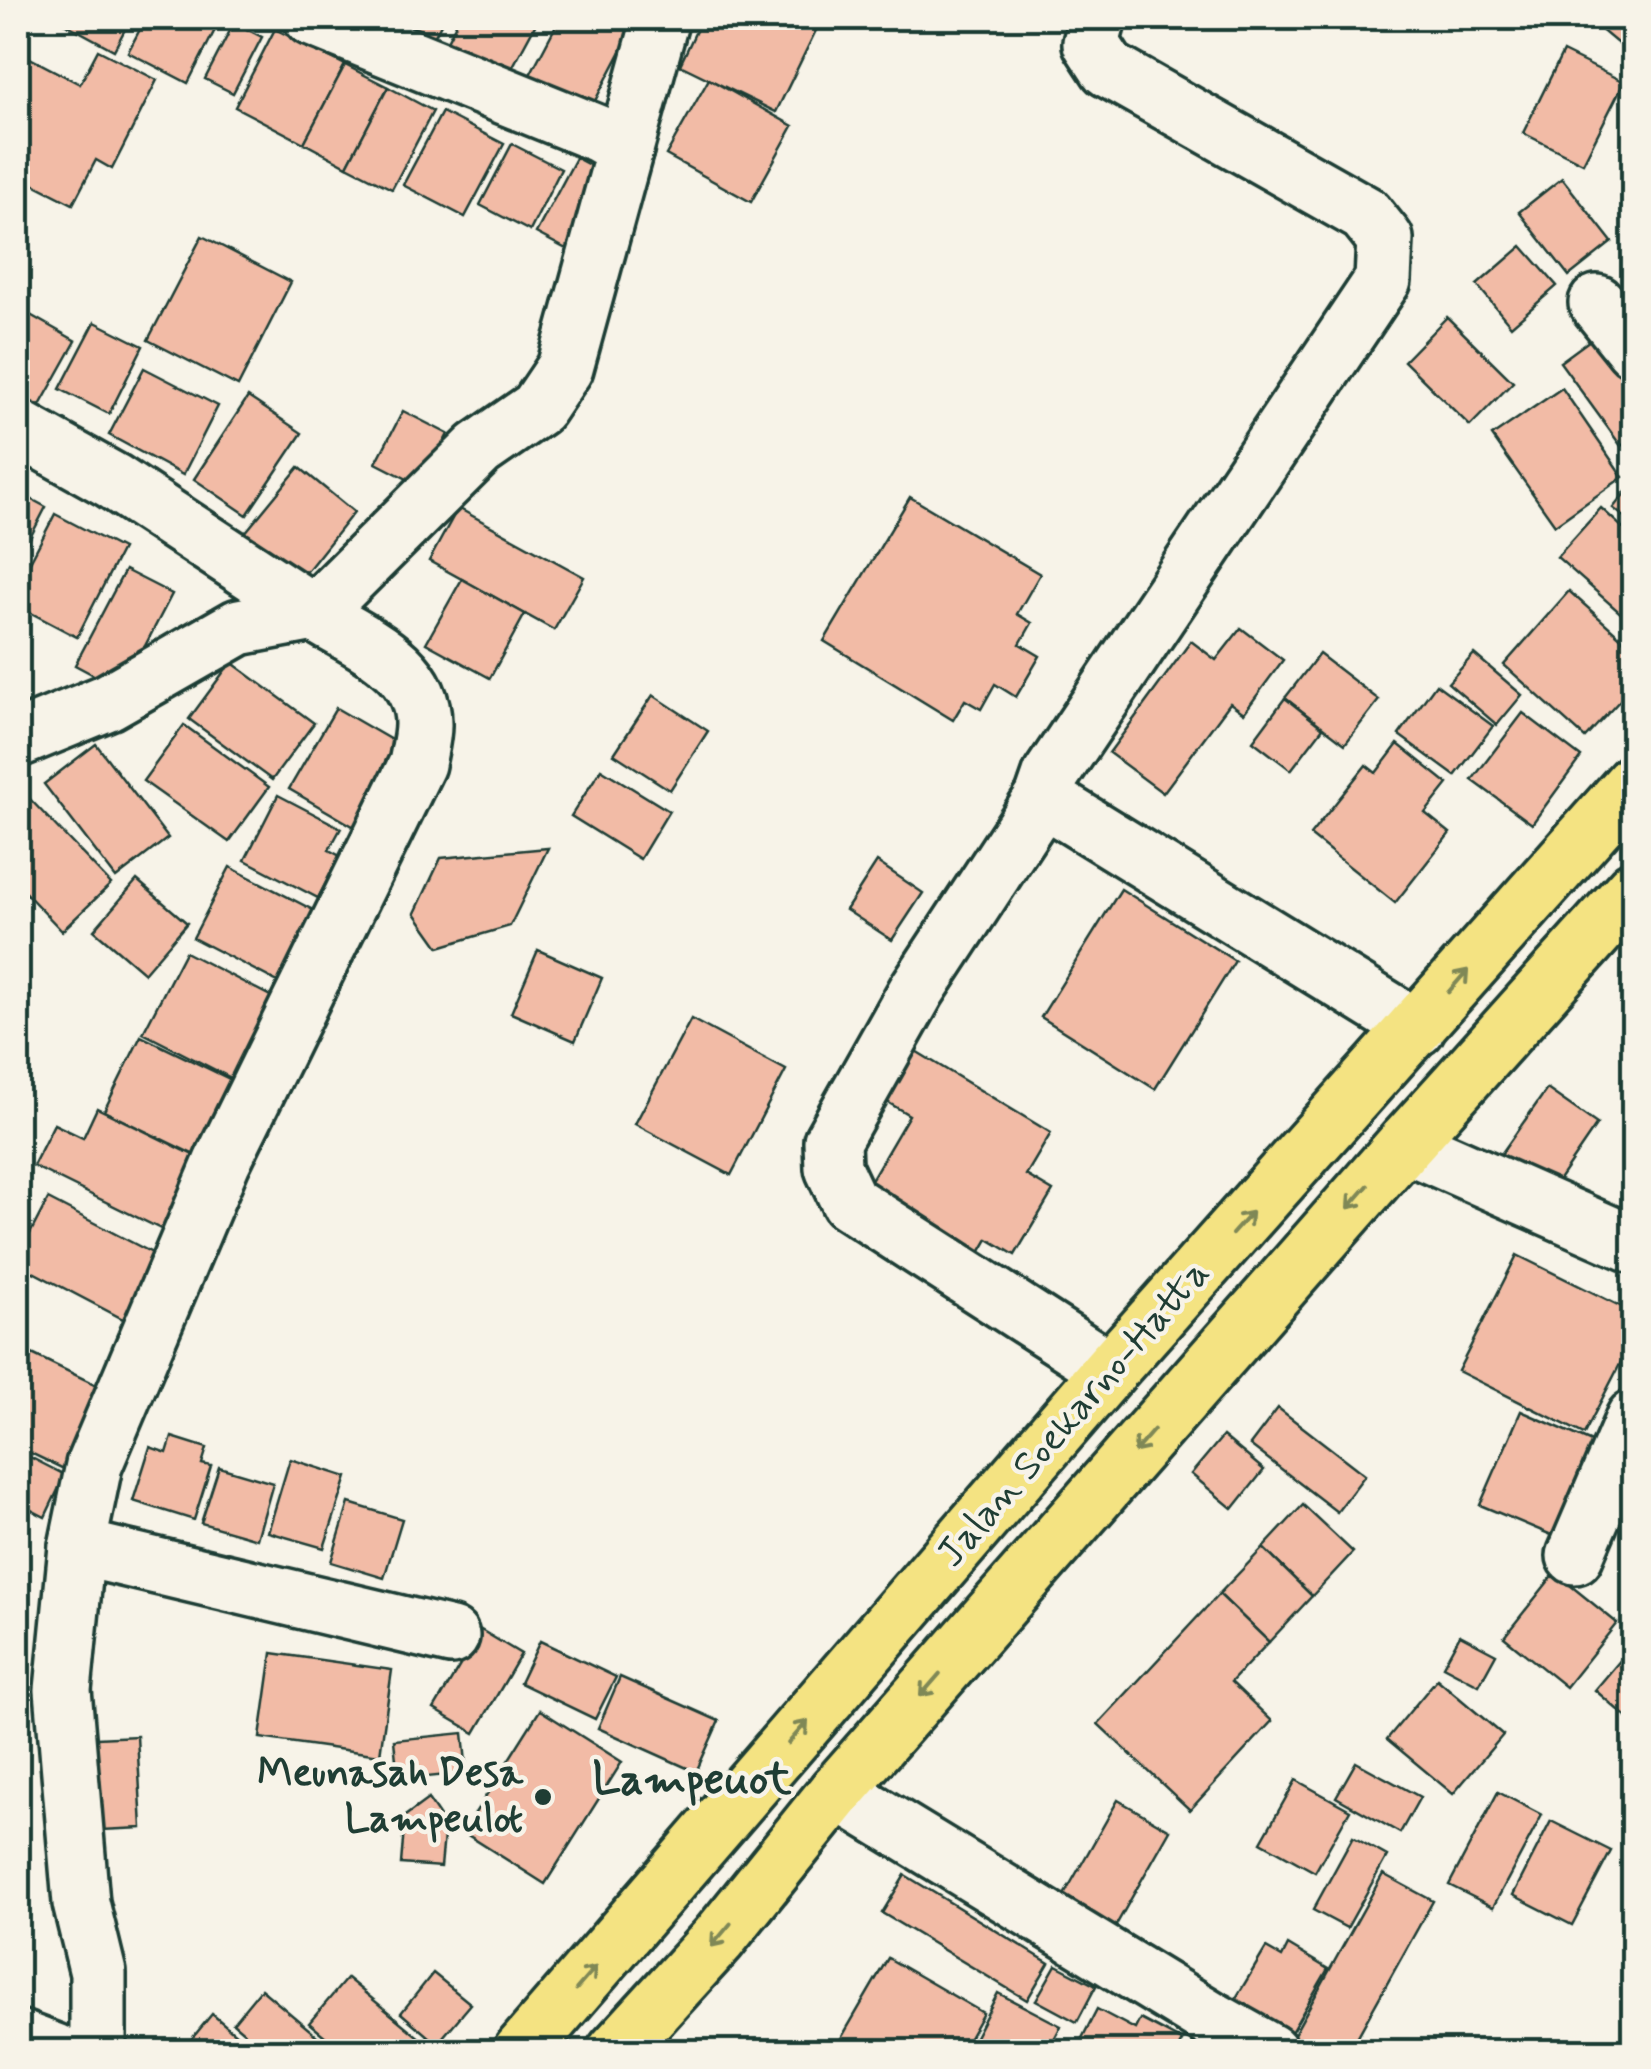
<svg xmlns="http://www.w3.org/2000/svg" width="1651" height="2069" font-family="Mynerve,sans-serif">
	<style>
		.building { fill: #f2bba6; stroke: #1f3d34; stroke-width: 2.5 }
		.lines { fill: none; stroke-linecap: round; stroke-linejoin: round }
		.minor-casing { stroke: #1f3d34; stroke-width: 62 }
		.highway-casing { stroke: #1f3d34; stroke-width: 62 }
		.minor { stroke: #f7f3e8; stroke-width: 55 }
		.highway { stroke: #f4e382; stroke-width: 55 }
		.oneway { stroke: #7f8857 }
		.poi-dot { fill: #1f3d34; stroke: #f7f3e8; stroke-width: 4 }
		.labels { text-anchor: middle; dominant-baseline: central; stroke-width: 9; stroke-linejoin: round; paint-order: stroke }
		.street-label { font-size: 40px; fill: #1f3d34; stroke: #f7f3e8 }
		.poi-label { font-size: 40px; font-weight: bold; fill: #1f3d34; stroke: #f7f3e8; text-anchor: end }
		.quarter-label { font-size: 45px; font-weight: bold; fill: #1f3d34; stroke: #f7f3e8 }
	</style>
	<rect width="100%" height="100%" fill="#f7f3e8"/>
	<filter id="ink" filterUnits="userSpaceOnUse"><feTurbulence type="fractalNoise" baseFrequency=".01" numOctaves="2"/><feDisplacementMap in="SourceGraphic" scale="20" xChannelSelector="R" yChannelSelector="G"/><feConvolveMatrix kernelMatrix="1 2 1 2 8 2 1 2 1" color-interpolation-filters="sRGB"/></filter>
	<g filter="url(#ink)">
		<g class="building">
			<path d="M70 18H131L114 50 66 24Z"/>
			<path d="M146 18H221L188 83 128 52Z"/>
			<path d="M403 18H444L431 43 399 26Z"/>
			<path d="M459 18H539L506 79 444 47Z"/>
			<path d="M560 18H603L631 32 586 118 524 86Z"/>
			<path d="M702 18H822L776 112 680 65Z"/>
			<path d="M1587 18H1634V35L1623 48Z"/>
			<path d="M234 23 262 37 233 93 205 79Z"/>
			<path d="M275 29 345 65 304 143 235 107Z"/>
			<path d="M98 50 157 80 112 169 96 160 73 204 18 176V68L24 55 80 84Z"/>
			<path d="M1563 52 1624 82 1583 163 1523 133Z"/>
			<path d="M345 65 388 87 347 166 304 143Z"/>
			<path d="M709 79 793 126 751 202 666 155Z"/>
			<path d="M388 87 433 111 392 189 347 166Z"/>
			<path d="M442 112 504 144 465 217 403 185Z"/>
			<path d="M512 144 561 169 530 231 480 205Z"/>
			<path d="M576 158 610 176 570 251 536 233Z"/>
			<path d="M1562 178 1612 242 1569 276 1519 212Z"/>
			<path d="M202 236 291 282 238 386 148 340Z"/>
			<path d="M1522 246 1557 286 1511 326 1477 285Z"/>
			<path d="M18 308 76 341 38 409 18 397Z"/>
			<path d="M1447 317 1513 382 1470 426 1404 361Z"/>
			<path d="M95 322 143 346 109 414 60 389Z"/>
			<path d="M1601 332 1634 376V437L1621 446 1560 362Z"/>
			<path d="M144 368 218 406 183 475 109 435Z"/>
			<path d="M1562 388 1623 477 1555 525 1492 436Z"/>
			<path d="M248 397 302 433 247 515 194 479Z"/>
			<path d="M403 411 448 434 421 486 376 463Z"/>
			<path d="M299 467 354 512 296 585 240 539Z"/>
			<path d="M1634 482V525L1613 508Z"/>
			<path d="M18 492 46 507 18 561Z"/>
			<path d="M910 497 1040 574 1017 614 1032 623 1020 644 1040 656 1016 697 995 684 981 709 965 700 953 720 824 641Z"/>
			<path d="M458 508 584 577 554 630 429 561Z"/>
			<path d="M1601 508 1634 538V625L1557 557Z"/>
			<path d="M55 514 122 549 77 637 18 606V585Z"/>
			<path d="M125 570 172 594 122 690 75 665Z"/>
			<path d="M462 579 525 614 490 678 426 643Z"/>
			<path d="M1569 591 1634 649V685L1585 738 1504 665Z"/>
			<path d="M1241 628 1283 660 1244 713 1230 703 1163 793 1109 753 1191 641 1216 660Z"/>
			<path d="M1319 654 1379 700 1345 744 1285 698Z"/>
			<path d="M1474 654 1522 695 1497 725 1448 683Z"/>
			<path d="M231 662 314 723 272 780 189 719Z"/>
			<path d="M1436 684 1493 726 1455 776 1399 735Z"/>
			<path d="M653 695 708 731 670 790 614 754Z"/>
			<path d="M1285 698 1323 728 1291 770 1253 741Z"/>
			<path d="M336 708 412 752 365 833 289 789Z"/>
			<path d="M1523 713 1581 757 1532 824 1472 780Z"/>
			<path d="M184 725 269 787 229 842 143 781Z"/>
			<path d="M96 744 168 838 116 878 44 784Z"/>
			<path d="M1398 744 1448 784 1425 813 1450 833 1395 903 1310 835 1366 765 1376 773Z"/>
			<path d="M601 769 669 811 640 859 571 816Z"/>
			<path d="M278 795 341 828 329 850 340 856 318 898 245 860Z"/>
			<path d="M28 797 111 884 62 931 18 885V808Z"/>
			<path d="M548 848 510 926 439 947 415 913 441 858Z"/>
			<path d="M877 862 923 893 892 940 846 910Z"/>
			<path d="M230 867 315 911 278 982 193 938Z"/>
			<path d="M137 880 187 923 144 973 94 930Z"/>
			<path d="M1121 889 1235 961 1155 1089 1041 1017Z"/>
			<path d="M538 950 602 978 575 1041 511 1013Z"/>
			<path d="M185 952 278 1000 237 1081 143 1033Z"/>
			<path d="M691 1019 786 1070 731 1175 635 1124Z"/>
			<path d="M141 1036 236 1082 199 1157 104 1111Z"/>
			<path d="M914 1050 1051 1133 1026 1175 1053 1191 1015 1255 988 1239 977 1258 865 1190 909 1115 884 1100Z"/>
			<path d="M1547 1089 1597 1124 1543 1203 1492 1167Z"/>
			<path d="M97 1108 201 1159 165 1231 33 1166 54 1124 83 1138Z"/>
			<path d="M1634 1159V1192L1622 1187Z"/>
			<path d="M48 1199 156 1255 123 1319 18 1264V1257Z"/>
			<path d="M1517 1255 1634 1313V1337L1584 1434 1458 1371Z"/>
			<path d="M32 1354 107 1390 68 1471 18 1447V1384Z"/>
			<path d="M1278 1408 1365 1475 1337 1512 1250 1445Z"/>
			<path d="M1521 1411 1594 1443 1554 1536 1480 1505Z"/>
			<path d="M1223 1436 1264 1470 1233 1509 1191 1474Z"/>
			<path d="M172 1437 207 1448 202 1464 211 1466 194 1520 133 1501 150 1447 167 1453Z"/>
			<path d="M18 1451 65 1475 45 1517 18 1503Z"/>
			<path d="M290 1459 347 1477 324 1548 268 1532Z"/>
			<path d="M219 1467 273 1483 257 1539 201 1523Z"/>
			<path d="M349 1503 402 1519 384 1578 331 1562Z"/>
			<path d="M1303 1505 1353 1552 1312 1596 1263 1548Z"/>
			<path d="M1263 1548 1312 1596 1269 1642 1219 1594Z"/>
			<path d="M1555 1573 1617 1623 1566 1687 1504 1637Z"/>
			<path d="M1219 1594 1269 1642 1231 1682 1272 1721 1190 1810 1098 1724Z"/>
			<path d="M481 1630 521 1654 475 1733 434 1709Z"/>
			<path d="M1460 1635 1496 1654 1479 1685 1443 1666Z"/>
			<path d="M540 1641 616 1677 595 1719 520 1683Z"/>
			<path d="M1634 1644V1724L1595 1690Z"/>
			<path d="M272 1653 392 1670 380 1755 260 1738Z"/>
			<path d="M620 1677 719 1721 696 1772 598 1728Z"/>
			<path d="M1437 1679 1503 1735 1453 1794 1387 1739Z"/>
			<path d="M540 1710 622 1762 545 1884 463 1832Z"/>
			<path d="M463 1733 467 1773 398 1780 394 1740Z"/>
			<path d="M137 1736 142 1828 81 1831 76 1739Z"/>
			<path d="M1356 1762 1420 1797 1400 1833 1336 1797Z"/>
			<path d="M1296 1780 1350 1810 1315 1872 1261 1842Z"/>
			<path d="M1498 1792 1542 1815 1493 1907 1449 1885Z"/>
			<path d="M428 1799 445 1824 441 1867 401 1864 405 1816Z"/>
			<path d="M1118 1800 1170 1830 1107 1941 1055 1911Z"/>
			<path d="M1551 1821 1611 1851 1572 1925 1513 1895Z"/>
			<path d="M1353 1837 1387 1856 1347 1928 1313 1910Z"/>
			<path d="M1383 1874 1433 1901 1349 2052H1300L1288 2045Z"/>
			<path d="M905 1875 1049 1963 1027 2000 882 1913Z"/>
			<path d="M1288 1945 1328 1969 1289 2036 1233 2003 1266 1948 1282 1957Z"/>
			<path d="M888 1958 983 2013 961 2052H843L836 2047Z"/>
			<path d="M1056 1965 1096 1986 1077 2022 1036 2000Z"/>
			<path d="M433 1973 471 2004 437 2044 401 2013Z"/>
			<path d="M347 1978 433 2049 431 2052H344L309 2023Z"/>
			<path d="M261 1989 336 2052H267L233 2023Z"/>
			<path d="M998 1993 1061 2026 1047 2052H967Z"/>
			<path d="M1097 2009 1135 2029 1140 2019 1182 2041 1176 2052H1075Z"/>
			<path d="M212 2014 257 2052H181Z"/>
		</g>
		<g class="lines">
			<g class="minor-casing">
				<g id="minor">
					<path d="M312 18 599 134 625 149 661 18"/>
					<path d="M1098 18 1091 43 1108 69 1365 214 1385 239 1383 280 1051 775 1043 798 917 990 832 1141 833 1168 849 1202 1110 1370"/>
					<path d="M1597 303 1634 349"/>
					<path d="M18 428 113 481 314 613 479 449 538 408 565 368 625 149"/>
					<path d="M18 739 108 702 239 627 314 613C358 641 424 665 423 725 423 738 419 752 417 764L222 1162 94 1465 77 1547 63 1690 81 1903 98 1973V2052"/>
					<path d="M1043 798 1417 1028"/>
					<path d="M1405 1144 1634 1245"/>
					<path d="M77 1547 451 1636"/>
					<path d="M1575 1556 1634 1418"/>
					<path d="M837 1791 1211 2019 1270 2052"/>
					<path d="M18 2038 55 2052"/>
				</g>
			</g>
			<g class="highway-casing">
				<g id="highway">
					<path d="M521 2052 1110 1370 1634 782"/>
					<path d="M615 2052 718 1939 837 1791 1405 1144 1634 889"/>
				</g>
			</g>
			<use href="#minor" class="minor"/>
			<use href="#highway" class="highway"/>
		</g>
		<defs><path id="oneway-shaft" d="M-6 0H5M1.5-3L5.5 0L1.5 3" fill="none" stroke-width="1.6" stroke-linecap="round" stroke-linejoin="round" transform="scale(2.5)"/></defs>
		<g class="oneway">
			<use href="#oneway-shaft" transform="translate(1458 981) rotate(-49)"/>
			<use href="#oneway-shaft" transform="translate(1358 1197) rotate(131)"/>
			<use href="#oneway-shaft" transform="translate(1242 1223) rotate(-48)"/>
			<use href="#oneway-shaft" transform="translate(1144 1441) rotate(131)"/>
			<use href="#oneway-shaft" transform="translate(930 1685) rotate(131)"/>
			<use href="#oneway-shaft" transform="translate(798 1732) rotate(-49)"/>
			<use href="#oneway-shaft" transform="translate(721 1935) rotate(130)"/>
			<use href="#oneway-shaft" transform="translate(586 1978) rotate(-49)"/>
		</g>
	</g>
	<circle class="poi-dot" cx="543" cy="1797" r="10"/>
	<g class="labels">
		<g class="street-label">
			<text transform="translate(1074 1414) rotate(-49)">Jalan Soekarno-Hatta</text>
		</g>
		<g class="poi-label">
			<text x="523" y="1774">Meunasah Desa<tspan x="523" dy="46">Lampeulot</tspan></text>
		</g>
		<g class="quarter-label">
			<text x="692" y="1780">Lampeuot</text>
		</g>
	</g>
	<rect width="1651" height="2069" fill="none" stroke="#f7f3e8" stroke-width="60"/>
	<rect x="30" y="30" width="1591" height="2009" fill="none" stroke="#1f3d34" stroke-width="4" filter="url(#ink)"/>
</svg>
